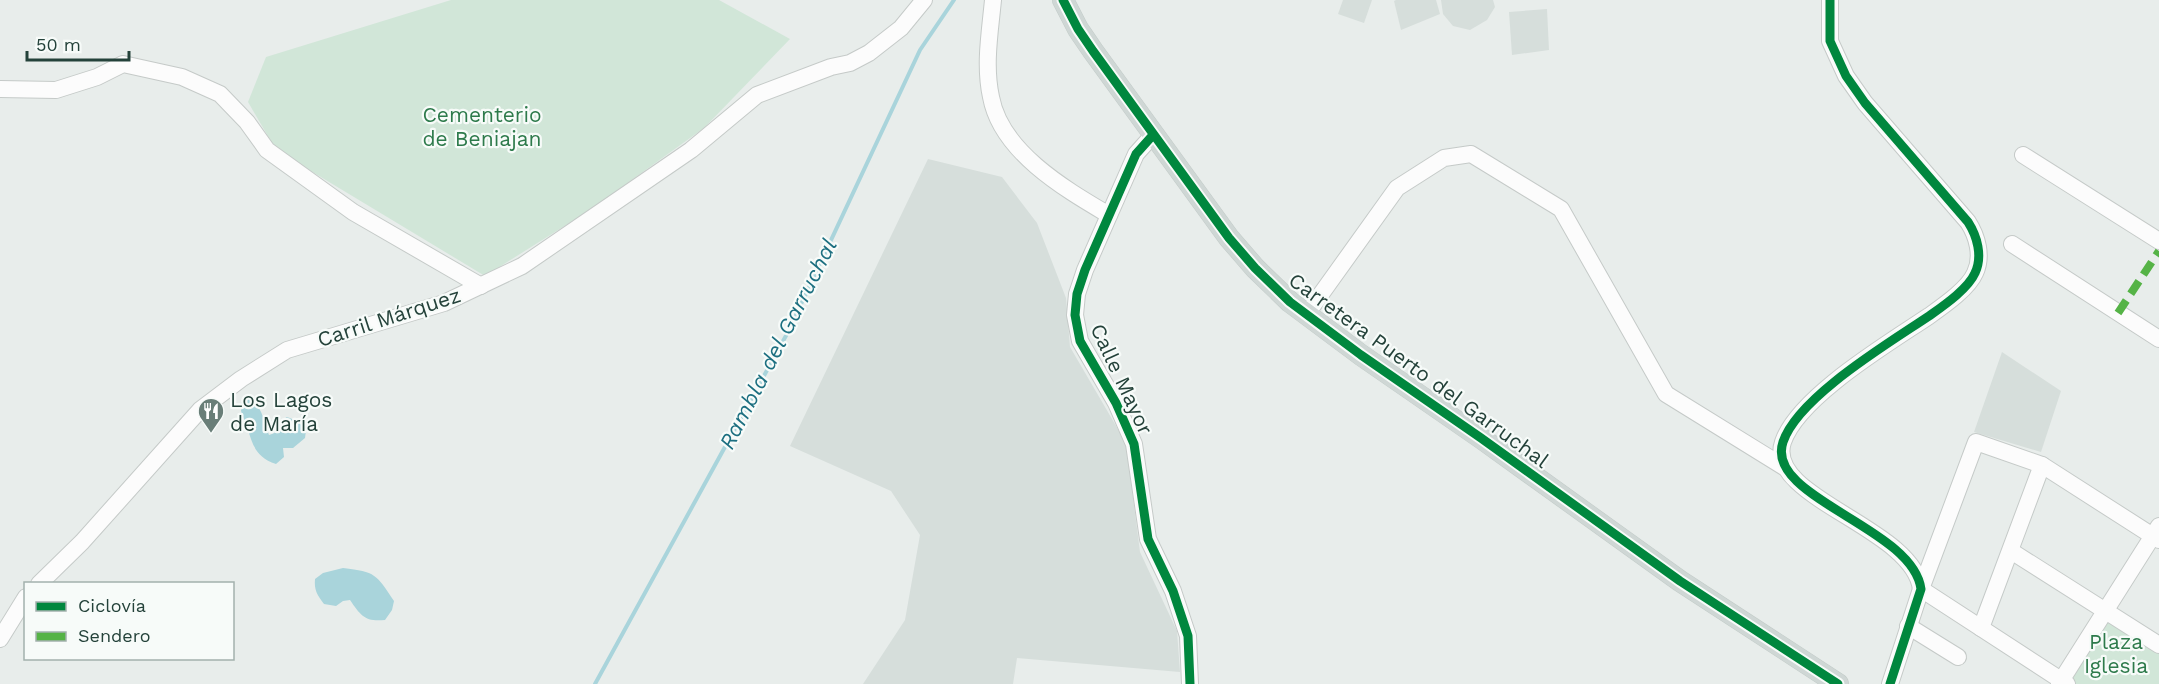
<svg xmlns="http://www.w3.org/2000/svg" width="2159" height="684" font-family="'Work Sans',sans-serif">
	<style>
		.built { fill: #d6dedb }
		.green { fill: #d1e6d8 }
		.water { fill: #a9d4db }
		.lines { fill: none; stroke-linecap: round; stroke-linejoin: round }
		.stream { stroke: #a9d4db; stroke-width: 4 }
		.minor-casing { stroke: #c5cac8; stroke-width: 18 }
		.major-casing { stroke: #c3ccc9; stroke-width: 22 }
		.minor { stroke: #fcfcfc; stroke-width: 16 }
		.major { stroke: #cfd7d5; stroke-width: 21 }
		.quiet { stroke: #55b346; stroke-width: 8; stroke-dasharray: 15 8; stroke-linecap: butt }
		.cycleway-casing { stroke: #f7fbf9; stroke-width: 13 }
		.cycleway { stroke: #00873e; stroke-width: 9 }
		.labels { text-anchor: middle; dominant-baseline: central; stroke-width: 4.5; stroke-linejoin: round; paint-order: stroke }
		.park-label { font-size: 21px; fill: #2d7a4b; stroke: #f7fbf9 }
		.street-label { font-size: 21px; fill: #24423a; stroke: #f7fbf9 }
		.poi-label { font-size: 21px; fill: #24423a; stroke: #f7fbf9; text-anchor: start }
		.water-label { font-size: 22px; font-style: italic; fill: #1c6f80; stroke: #f7fbf9 }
	</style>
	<rect width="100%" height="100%" fill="#e8edeb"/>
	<g class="built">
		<path d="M1343 0H1372L1364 23 1338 14Z"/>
		<path d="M1396 0H1436L1440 14 1401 30 1394 1Z"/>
		<path d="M1441 0H1493L1495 7 1487 20 1470 30 1453 26 1443 14Z"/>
		<path d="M1547 9 1549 50 1512 55 1509 12Z"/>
		<path d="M928 159 1002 177 1037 223 1066 298 1070 347 1126 443 1140 552 1177 631 1180 672 1017 658 1013 684H863L905 620 920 535 891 491 790 446Z"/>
		<path d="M2002 352 2061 391 2041 452 1974 432Z"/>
	</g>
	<g class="green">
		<path d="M451 0H719L790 39 704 128 590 210 485 276 276 150 248 102 266 57Z"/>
		<path d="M2105 611 2159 645V684H2067Z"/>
	</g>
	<g class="water">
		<path d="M249 398C263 407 263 420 269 435 280 432 282 427 286 417 295 419 300 423 306 430L305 438 293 448H283L284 457 276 464C256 457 253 446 247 427 244 416 240 416 241 403Z"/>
		<path d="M343 568C376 572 376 574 394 601L392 610 385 620C365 622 361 616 350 600L343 601 336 606 324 604C317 595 314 590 315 579L323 573Z"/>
	</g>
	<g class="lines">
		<path class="stream" d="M595 684 788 332 920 50 954 0"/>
		<g class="minor-casing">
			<g id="minor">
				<path d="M993 0C990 32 984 65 991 97 1001 152 1065 189 1109 215"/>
				<path d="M1830 0V41L1846 76 1865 103 1968 222C1977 236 1983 256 1975 273 1968 289 1943 306 1929 316 1889 343 1798 397 1783 442 1764 498 1913 527 1921 589"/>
				<path d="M0 89 56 90 97 77 123 64 182 77 220 94 247 122 267 150 353 212 481 286"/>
				<path d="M1153 135 1136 154 1085 270 1077 294 1075 315 1080 341 1116 403 1134 444 1148 539 1173 591 1188 636 1190 684"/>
				<path d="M2023 155 2159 241"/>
				<path d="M2012 244 2159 339"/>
				<path d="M1306 315 1397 188 1444 158 1471 154 1561 209 1666 394 1784 467"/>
				<path d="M2011 551 2159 645"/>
				<path d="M39 584 82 542 200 410 241 379 287 350 444 303 522 266 691 150 757 95 831 67 850 63 869 53 901 28 924 0"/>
				<path d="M1921 589 2067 684"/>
				<path d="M1908 626 1958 657"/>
				<path d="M1981 628 2042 465"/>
				<path d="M0 639 26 597"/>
				<path d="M1890 684 1921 589 1976 442 2042 465 2159 540"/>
				<path d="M2059 684 2159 526"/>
			</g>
		</g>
		<g class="major-casing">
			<path id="major" d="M1063 0 1078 29 1093 51 1229 238 1255 268 1290 302 1361 355 1481 438 1680 581 1838 684"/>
		</g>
		<use href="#minor" class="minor"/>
		<use href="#major" class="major"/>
		<path class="quiet" d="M2118 313 2159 251"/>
		<g class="cycleway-casing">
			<g id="cycleway">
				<path d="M1063 0 1078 29 1093 51 1229 238 1255 268 1290 302 1361 355 1481 438 1680 581 1838 684"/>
				<path d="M1830 0V41L1846 76 1865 103 1968 222C1977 236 1983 256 1975 273 1968 289 1943 306 1929 316 1889 343 1798 397 1783 442 1764 498 1913 527 1921 589L1890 684"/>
				<path d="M1153 135 1136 154 1085 270 1077 294 1075 315 1080 341 1116 403 1134 444 1148 539 1173 591 1188 636 1190 684"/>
			</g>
		</g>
		<use href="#cycleway" class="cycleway"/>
	</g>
	<defs>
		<g id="restaurant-pin" transform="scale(1.35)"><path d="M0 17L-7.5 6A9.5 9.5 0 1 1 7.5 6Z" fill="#697e78" stroke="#f7fbf9"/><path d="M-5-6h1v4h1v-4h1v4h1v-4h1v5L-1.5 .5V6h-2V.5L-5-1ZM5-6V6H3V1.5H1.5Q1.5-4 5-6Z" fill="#fff"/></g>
	</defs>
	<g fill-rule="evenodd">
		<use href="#restaurant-pin" x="211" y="411"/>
	</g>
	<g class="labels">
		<g class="park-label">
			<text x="482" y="114">Cementerio<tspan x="482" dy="24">de Beniajan</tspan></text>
			<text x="2116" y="641">Plaza<tspan x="2116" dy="24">Iglesia</tspan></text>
		</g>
		<g class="street-label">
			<text transform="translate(389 317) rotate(-18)">Carril Márquez</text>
			<text transform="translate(1419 370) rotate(36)">Carretera Puerto del Garruchal</text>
			<text transform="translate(1122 379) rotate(65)">Calle Mayor</text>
		</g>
		<g class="poi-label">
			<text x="230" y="399">Los Lagos<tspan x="230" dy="24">de María</tspan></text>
		</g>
		<g class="water-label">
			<text transform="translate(778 344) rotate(-63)">Rambla del Garruchal</text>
		</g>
	</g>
	<rect x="24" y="582" width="210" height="78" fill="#f7fbf9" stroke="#a3b1ad" stroke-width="1.5"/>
	<rect x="36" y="602" width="30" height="9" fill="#00873e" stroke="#a3b1ad" stroke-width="1.5"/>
	<text x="78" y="612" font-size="18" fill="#24423a">Ciclovía</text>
	<rect x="36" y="632" width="30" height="9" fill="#55b346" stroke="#a3b1ad" stroke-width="1.5"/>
	<text x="78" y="642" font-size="18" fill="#24423a">Sendero</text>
	<path d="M27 51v9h102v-9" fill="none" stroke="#24423a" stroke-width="3"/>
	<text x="36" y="51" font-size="18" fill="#24423a" stroke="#f7fbf9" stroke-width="4.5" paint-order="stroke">50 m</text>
</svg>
